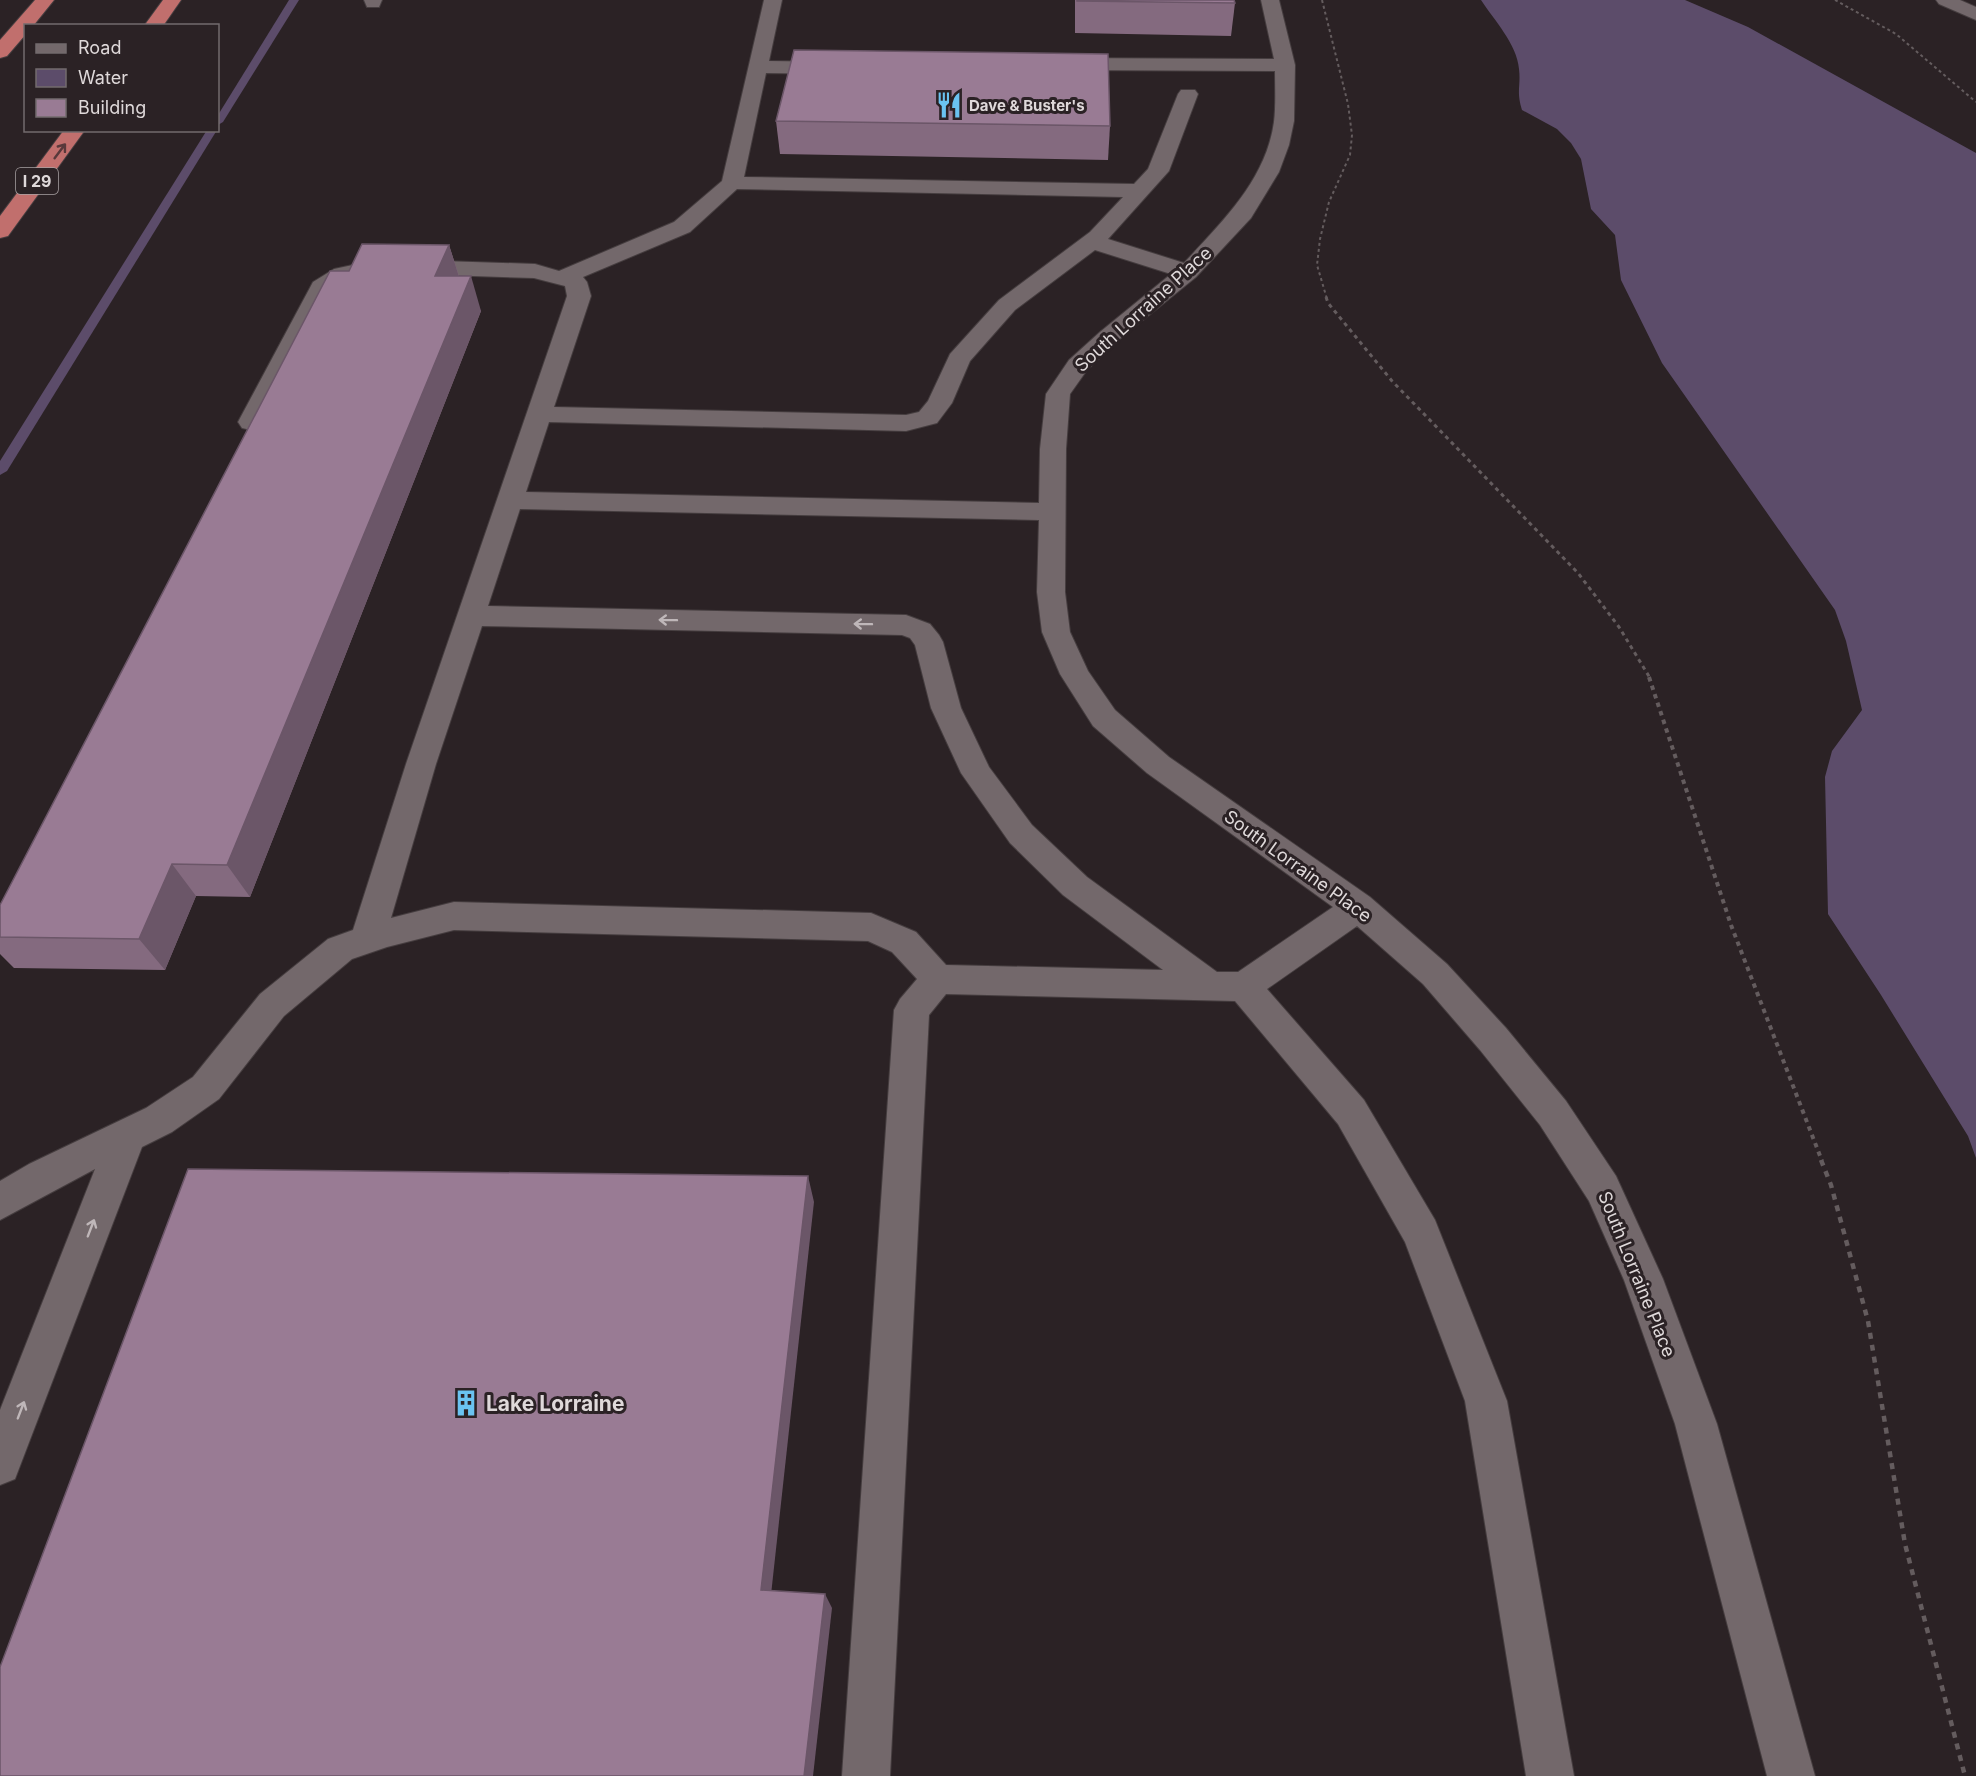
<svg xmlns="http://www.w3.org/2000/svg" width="1976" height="1776" font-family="Inter,sans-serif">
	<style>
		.water { fill: #5c4c6a }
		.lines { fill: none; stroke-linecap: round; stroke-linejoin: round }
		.stream { fill: #5c4c6a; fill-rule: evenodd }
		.minor-casing { stroke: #453d3f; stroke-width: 2 }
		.highway-casing { stroke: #453d3f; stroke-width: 2 }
		.path-far3 { stroke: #645c5e; stroke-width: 2; stroke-dasharray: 3 3; stroke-linecap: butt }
		.path-far2 { stroke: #645c5e; stroke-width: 3; stroke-dasharray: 4 4; stroke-linecap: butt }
		.path-far1 { stroke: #645c5e; stroke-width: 4; stroke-dasharray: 4.5 4.5; stroke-linecap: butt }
		.path { stroke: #645c5e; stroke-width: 4.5; stroke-dasharray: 6 6; stroke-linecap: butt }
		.minor { fill: #73686b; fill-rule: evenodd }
		.highway { fill: #c16f6d; fill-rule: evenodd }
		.wall { fill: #846a7f }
		.shaded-wall { fill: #6b5668 }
		.building { fill: #997b94; stroke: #6b5668; stroke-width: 1.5 }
		.oneway { stroke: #58393b }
		.oneway2 { stroke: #bfb7b9 }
		.labels { text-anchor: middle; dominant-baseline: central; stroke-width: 6; stroke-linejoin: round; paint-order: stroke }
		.far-poi-label { font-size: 15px; font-weight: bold; fill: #dfd9da; stroke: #2b2225; text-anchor: start }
		.shield { fill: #2b2225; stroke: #a9a2a4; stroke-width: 1.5 }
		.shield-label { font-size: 16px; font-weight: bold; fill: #dfd9da }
		.street-label { font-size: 18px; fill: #dfd9da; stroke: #2b2225 }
		.near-poi-label { font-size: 21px; font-weight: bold; fill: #dfd9da; stroke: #2b2225; text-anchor: start }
	</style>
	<rect width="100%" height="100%" fill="#2b2225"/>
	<path class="water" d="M1481 0H1685L1748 27 1976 153V1158L1968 1136 1881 995 1828 914 1825 777 1832 751 1862 710 1846 641 1835 610 1662 363 1621 280 1615 235 1591 209 1581 159 1571 143 1557 129 1522 110C1516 91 1521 86 1519 69 1517 44 1494 20 1481 0Z"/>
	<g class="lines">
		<g class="stream">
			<path d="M289 0H299L223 122 218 125V115Z"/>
			<path d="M207 130H217L7 471 0 475V461Z"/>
		</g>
		<g class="minor-casing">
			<g id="minor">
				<path d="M364 0H382L379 7H367Z"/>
				<path d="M764 0H782L769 61 835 62 842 64 845 68 842 72 835 74 766 73 744 177 1134 184 1148 169 1178 94 1181 90H1195L1198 94 1169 171 1108 239 1184 263C1222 222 1266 180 1274 122 1276 105 1275 87 1275 71L1063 70 1056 68 1053 64 1056 60 1063 58 1274 59 1261 0H1279L1295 65 1294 121 1289 145 1279 172 1251 218 1196 277 1116 342 1087 370 1070 394 1066 449 1065 592 1070 632 1088 671 1115 710 1169 757 1370 897 1447 964 1506 1028 1566 1101 1616 1176 1663 1279 1717 1424 1815 1776H1767L1675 1424 1624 1280 1589 1201 1540 1125 1480 1050 1423 984 1357 926 1267 989 1364 1100 1435 1220 1507 1401 1574 1776H1526L1465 1401 1405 1242 1338 1124 1235 1001 946 994 929 1015 890 1776H842L894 1010 900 999 917 979 892 952 868 941 454 930 387 947 352 959 284 1016 219 1099 172 1132 142 1147 15 1479 0 1485V1410L95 1169 0 1220V1181L29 1164 146 1108 193 1077 260 994 328 939 353 930 406 764 567 296 565 286 534 278 413 274 405 272 402 267 405 262 413 260 535 264 559 271 674 222 722 181ZM737 189 1123 197 1090 232 999 300 950 354 928 401 919 412 906 415 554 407 591 296 587 282 583 277 690 232ZM1095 250 1171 274 1100 332 1069 360 1046 394 1040 449 1039 503 526 492 549 422 906 431 937 423 952 403 970 361 1015 310ZM520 509 1039 520 1037 592 1042 632 1060 674 1093 726 1147 773 1333 907 1238 972H1217L1087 877 1032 825 989 767 961 708 943 642 939 635 930 624 906 615 488 606ZM482 626 902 635 910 638 915 645 931 708 961 773 1010 843 1063 895 1163 970 946 965 916 932 871 913 454 902 391 918 436 764Z"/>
				<path d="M1936 0H1960L1976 7V20L1939 4Z"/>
				<path d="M362 263 370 265 373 270 370 275 349 279 330 291 260 428 251 430 242 428 238 422 313 282 334 269Z"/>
			</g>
		</g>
		<g class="highway-casing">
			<g id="highway">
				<path d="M35 0H54L33 26H26V34L7 56 0 58V40Z"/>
				<path d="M163 0H181L163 26H144Z"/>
				<path d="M64 130H85L8 236 0 238V216Z"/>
			</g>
		</g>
		<g class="path-far3">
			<path d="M1322 0 1348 104 1352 135 1350 155 1329 202 1320 239 1317 265 1327 299"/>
			<path d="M1835 0 1896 34 1976 102"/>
		</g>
		<path class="path-far2" d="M1326 297 1328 303 1392 381 1578 573 1619 627 1650 678"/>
		<path class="path-far1" d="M1649 677 1731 925 1822 1161"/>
		<path class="path" d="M1821 1160 1831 1185 1868 1321 1905 1544 1965 1776"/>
		<use href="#minor" class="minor"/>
		<use href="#highway" class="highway"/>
	</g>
	<g class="wall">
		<path d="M1075 0H1234L1235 3 1231 36 1075 33Z"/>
		<path d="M776 121 1110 126 1108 160 780 154Z"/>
		<path d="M449 245 459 276 481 311 250 897 196 896 165 970 14 968 0 954V905Z"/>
	</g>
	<g class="shaded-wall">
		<path d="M449 245 460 280 435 276Z"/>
		<path d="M471 276 481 311 250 897 227 865Z"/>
		<path d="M172 864 196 896 165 970 139 939Z"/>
		<path d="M808 1176 814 1202 770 1604 761 1590Z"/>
		<path d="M825 1594 832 1608 813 1776H804Z"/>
	</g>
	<g class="building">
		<path d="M1077 0H1234L1235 3 1077 1Z"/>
		<path d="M794 50 1108 54 1110 126 776 121Z"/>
		<path d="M362 244 449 245 435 276H471L227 865 172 864 139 939 0 937V905L330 271H349Z"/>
		<path d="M188 1169 808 1176 761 1590 825 1594 804 1776H0V1667Z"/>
	</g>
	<defs><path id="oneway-shaft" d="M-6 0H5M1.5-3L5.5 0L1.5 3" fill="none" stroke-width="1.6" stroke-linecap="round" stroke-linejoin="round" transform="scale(1.5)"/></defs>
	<use class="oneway" href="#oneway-shaft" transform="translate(60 151) rotate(-53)"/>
	<g class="oneway2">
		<use href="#oneway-shaft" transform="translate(668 620) rotate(-179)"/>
		<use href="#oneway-shaft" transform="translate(863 624) rotate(-179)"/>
		<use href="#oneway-shaft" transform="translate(91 1228) rotate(-69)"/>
		<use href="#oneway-shaft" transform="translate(21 1410) rotate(-69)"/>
	</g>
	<defs>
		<g id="restaurant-bare" transform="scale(2.07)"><path d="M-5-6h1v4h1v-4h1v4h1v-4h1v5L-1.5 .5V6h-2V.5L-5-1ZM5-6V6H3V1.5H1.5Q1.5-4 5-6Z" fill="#6ac3f1" stroke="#2b2225" stroke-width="2.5" paint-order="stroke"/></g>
		<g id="building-bare" transform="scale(2.07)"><path d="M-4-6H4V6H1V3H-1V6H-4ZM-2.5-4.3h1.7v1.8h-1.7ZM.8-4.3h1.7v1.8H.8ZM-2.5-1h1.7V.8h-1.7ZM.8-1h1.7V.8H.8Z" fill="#6ac3f1" stroke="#2b2225" stroke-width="2.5" paint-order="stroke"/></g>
	</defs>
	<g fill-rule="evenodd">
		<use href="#restaurant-bare" x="949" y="105"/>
		<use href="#building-bare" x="466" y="1403"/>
	</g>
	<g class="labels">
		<g class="far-poi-label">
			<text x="969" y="105">Dave &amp; Buster's</text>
		</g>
		<rect class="shield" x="16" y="168" width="42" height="26" rx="4.5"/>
		<g class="shield-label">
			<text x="37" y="181">I 29</text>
		</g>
		<g class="street-label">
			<text transform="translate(1143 309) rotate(-42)">South Lorraine Place</text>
			<text transform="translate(1298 866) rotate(36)">South Lorraine Place</text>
			<text transform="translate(1637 1274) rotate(68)">South Lorraine Place</text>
		</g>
		<g class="near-poi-label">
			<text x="486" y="1403">Lake Lorraine</text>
		</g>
	</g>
	<rect x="24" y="24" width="195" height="108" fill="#2b2225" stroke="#736b6d" stroke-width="1.5"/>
	<rect x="36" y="44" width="30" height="9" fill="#73686b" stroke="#736b6d" stroke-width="1.5"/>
	<text x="78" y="54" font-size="18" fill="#dfd9da">Road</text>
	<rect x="36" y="69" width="30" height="18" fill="#5c4c6a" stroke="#736b6d" stroke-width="1.5"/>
	<text x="78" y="84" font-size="18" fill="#dfd9da">Water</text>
	<rect x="36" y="99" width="30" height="18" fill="#997b94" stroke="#736b6d" stroke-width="1.5"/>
	<text x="78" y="114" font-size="18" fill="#dfd9da">Building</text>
</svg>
